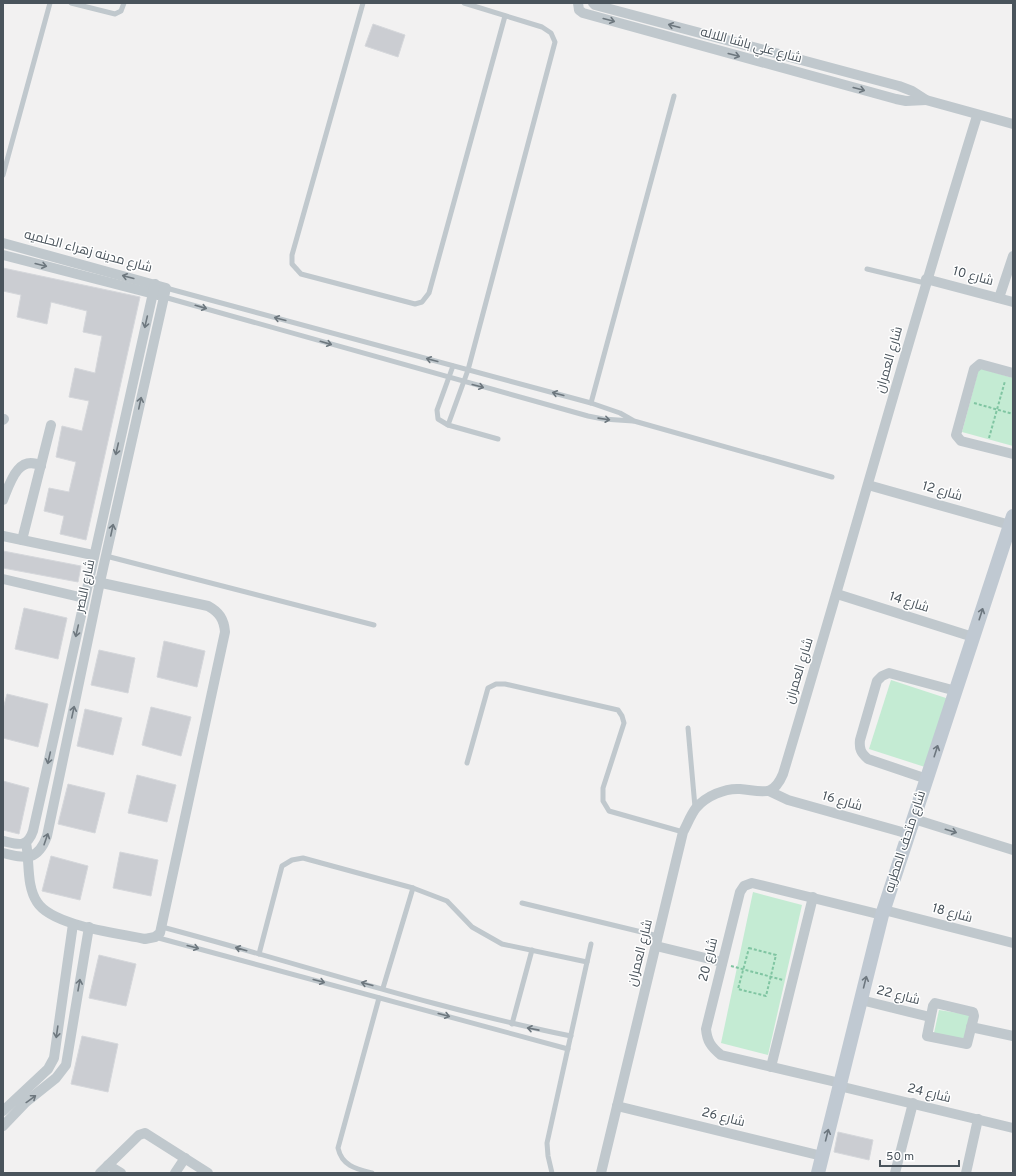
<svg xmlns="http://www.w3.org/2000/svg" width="1016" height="1176" font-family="Overpass,Cairo,sans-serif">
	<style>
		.green { fill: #c4ebd3 }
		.building { fill: #cbcdd2; stroke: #d5d7db }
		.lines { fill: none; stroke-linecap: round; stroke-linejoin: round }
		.path { stroke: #80c5a2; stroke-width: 2; stroke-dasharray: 3 2; stroke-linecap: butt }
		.lane { stroke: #c0c8cd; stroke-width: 5 }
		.street { stroke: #c0c8cd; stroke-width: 10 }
		.secondary { stroke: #c0c9d2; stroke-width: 14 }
		.oneway { stroke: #6d777e }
		.oneway2 { stroke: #6d777f }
		.labels { text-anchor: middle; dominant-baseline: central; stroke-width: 3; stroke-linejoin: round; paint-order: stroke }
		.street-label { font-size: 13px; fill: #4a545c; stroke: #fff }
	</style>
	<rect width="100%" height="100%" fill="#f2f1f1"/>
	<g class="green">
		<path d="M979 368 1013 378V446L962 432Z"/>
		<path d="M891 680 949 699 928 768 869 749Z"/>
		<path d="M753 892 802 905 768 1055 721 1043Z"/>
		<path d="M939 1010 971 1015 966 1042 934 1033Z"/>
	</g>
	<g class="building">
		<path d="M373 24 405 35 398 57 365 46Z"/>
		<path d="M3 268 140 297 86 540 60 534 64 516 44 511 49 488 69 492 76 462 56 457 62 426 82 431 89 401 69 397 75 368 95 373 102 336 83 332 87 311 51 302 47 324 17 317 21 295 3 291Z"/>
		<path d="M3 551 81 566 78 582 3 568Z"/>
		<path d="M24 608 67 618 58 659 15 649Z"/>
		<path d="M164 641 205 651 197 687 157 677Z"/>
		<path d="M99 650 135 658 128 693 91 685Z"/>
		<path d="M7 694 48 704 38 747 3 738V709Z"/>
		<path d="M151 707 191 717 181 756 142 745Z"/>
		<path d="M85 709 122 718 113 755 77 746Z"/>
		<path d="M137 775 176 785 167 822 128 813Z"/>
		<path d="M3 781 29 788 19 834 3 830Z"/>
		<path d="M68 784 105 793 95 833 58 824Z"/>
		<path d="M120 852 158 860 151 896 113 888Z"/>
		<path d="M51 856 88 866 80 900 42 891Z"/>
		<path d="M99 955 136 964 126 1006 89 998Z"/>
		<path d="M82 1036 118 1044 108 1092 71 1084Z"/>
		<path d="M838 1132 873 1140 869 1160 834 1152Z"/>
	</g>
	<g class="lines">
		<g class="path">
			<path d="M974 403 1013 414"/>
			<path d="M989 438 1005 381"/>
			<path d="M749 948 776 955 766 996 738 989Z"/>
			<path d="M731 966 783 980"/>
		</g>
		<g class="lane">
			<path d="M71 3 115 14 121 11 124 3"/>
			<path d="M363 3 292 255V264L301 274 415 304 422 302 429 293 505 16"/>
			<path d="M3 175 50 3"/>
			<path d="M867 269 925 283"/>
			<path d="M166 288 591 403 620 413 634 421 832 477"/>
			<path d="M164 297 588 416 603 419 633 421"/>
			<path d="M453 366 437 410 438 419 448 425 498 439"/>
			<path d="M591 403 674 96"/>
			<path d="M448 425 468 370 555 42 551 33 542 27 464 3"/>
			<path d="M106 556 374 625"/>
			<path d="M688 728 695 807"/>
			<path d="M467 763 488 688 496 684H505L618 710 622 716 624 723 603 788V801L609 811 683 832"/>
			<path d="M522 903 658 936"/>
			<path d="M162 927C298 963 433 1008 571 1036"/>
			<path d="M155 937 568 1049"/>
			<path d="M259 954 282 866 292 860 303 858 413 888 447 901 472 927 502 944 587 962"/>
			<path d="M383 988 413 888"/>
			<path d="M512 1024 532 950"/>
			<path d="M372 1173C356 1169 342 1166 338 1148L379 998"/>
			<path d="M552 1173 548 1156 547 1143 591 944"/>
		</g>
		<g class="street">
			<path d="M578 3 579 10 583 13 896 99 906 101 926 100"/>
			<path d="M593 3 595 5 899 86 912 91 926 100 1013 124"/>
			<path d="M3 243 166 288 100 582 47 836C38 861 26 859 3 853"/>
			<path d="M3 255 158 295"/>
			<path d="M926 279 1013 302"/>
			<path d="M999 298 1013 256"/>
			<path d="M1013 373 980 364 974 369 956 435 961 441 1013 454"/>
			<path d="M3 420 4 419"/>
			<path d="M868 485 1010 525"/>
			<path d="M3 500C10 483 18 454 41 466"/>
			<path d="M3 536 93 555"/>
			<path d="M22 540 51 425"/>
			<path d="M3 579 84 598"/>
			<path d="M837 594 973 637"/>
			<path d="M927 779 868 759C861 753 859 749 860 740L877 681 882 676 889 673 956 691"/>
			<path d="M769 791 788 800 909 834"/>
			<path d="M914 819 1013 850"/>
			<path d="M3 841C17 844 27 849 33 831L155 284"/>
			<path d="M26 843C30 862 26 885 37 902 52 926 118 933 145 939L155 937 160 933 225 632C224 619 219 612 208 606L88 580"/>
			<path d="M884 910 1013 943"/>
			<path d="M656 946 722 962"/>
			<path d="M861 1000 930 1017"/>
			<path d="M935 1003 973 1012 974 1016 967 1044 927 1036 933 1006Z"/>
			<path d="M971 1027 1013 1036"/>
			<path d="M771 1067 813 897"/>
			<path d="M840 1083 721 1055C711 1047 707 1041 706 1029L740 892 744 886 752 883 882 915"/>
			<path d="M839 1086 1013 1128"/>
			<path d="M617 1106 822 1156"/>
			<path d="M3 1111 48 1069 54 1058 73 924"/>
			<path d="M3 1126 26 1102 56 1078 66 1065 89 927"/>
			<path d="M108 1165 121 1173"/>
			<path d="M100 1173 139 1135 145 1133 208 1173"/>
			<path d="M175 1173 185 1158"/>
			<path d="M601 1173 683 832C687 825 691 814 696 808 706 796 725 788 740 789 762 791 773 798 783 774 849 555 909 334 977 116"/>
			<path d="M895 1173 913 1103"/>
			<path d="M966 1173 978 1119"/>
		</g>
		<path class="secondary" d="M818 1173 882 915 1013 516"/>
	</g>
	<defs><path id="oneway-shaft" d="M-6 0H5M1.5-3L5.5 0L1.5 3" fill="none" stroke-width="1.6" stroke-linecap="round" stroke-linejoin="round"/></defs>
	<g class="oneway">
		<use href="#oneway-shaft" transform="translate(609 20) rotate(15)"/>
		<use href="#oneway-shaft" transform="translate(674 26) rotate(-165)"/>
		<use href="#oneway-shaft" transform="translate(734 55) rotate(15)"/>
		<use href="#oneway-shaft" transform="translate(859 89) rotate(15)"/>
		<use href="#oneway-shaft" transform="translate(41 265) rotate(14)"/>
		<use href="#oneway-shaft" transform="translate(128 277) rotate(-165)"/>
		<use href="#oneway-shaft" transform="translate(201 307) rotate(16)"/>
		<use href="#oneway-shaft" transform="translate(280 319) rotate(-165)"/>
		<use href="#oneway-shaft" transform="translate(146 322) rotate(103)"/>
		<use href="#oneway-shaft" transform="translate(326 343) rotate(16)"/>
		<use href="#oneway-shaft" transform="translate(432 360) rotate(-165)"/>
		<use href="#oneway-shaft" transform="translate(478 386) rotate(15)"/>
		<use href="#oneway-shaft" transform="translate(558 394) rotate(-165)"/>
		<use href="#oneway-shaft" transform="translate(140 403) rotate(-78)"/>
		<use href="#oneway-shaft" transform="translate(604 419) rotate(8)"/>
		<use href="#oneway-shaft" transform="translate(117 449) rotate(103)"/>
		<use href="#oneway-shaft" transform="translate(112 530) rotate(-78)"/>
		<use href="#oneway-shaft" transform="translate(77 631) rotate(103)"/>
		<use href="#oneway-shaft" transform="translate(73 712) rotate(-78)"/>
		<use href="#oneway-shaft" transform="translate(49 758) rotate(103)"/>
		<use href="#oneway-shaft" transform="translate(951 831) rotate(17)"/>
		<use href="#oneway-shaft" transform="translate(46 839) rotate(-71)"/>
		<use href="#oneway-shaft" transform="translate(193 947) rotate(15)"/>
		<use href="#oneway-shaft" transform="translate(241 949) rotate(-164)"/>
		<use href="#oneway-shaft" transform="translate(319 981) rotate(15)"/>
		<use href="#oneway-shaft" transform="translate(367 984) rotate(-165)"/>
		<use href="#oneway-shaft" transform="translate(79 985) rotate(-80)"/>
		<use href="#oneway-shaft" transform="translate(444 1015) rotate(15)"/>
		<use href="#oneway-shaft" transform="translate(533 1029) rotate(-169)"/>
		<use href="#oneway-shaft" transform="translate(57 1032) rotate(98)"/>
		<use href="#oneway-shaft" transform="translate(31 1099) rotate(-36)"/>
	</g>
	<g class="oneway2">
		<use href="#oneway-shaft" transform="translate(981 614) rotate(-72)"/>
		<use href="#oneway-shaft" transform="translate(936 751) rotate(-72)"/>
		<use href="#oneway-shaft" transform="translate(865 982) rotate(-76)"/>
		<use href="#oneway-shaft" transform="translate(827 1135) rotate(-76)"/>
	</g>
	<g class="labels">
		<g class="street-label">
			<text transform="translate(751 46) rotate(15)">شارع علي باشا اللاله</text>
			<text transform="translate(88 252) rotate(15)">شارع مدينه زهراء الحلميه</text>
			<text transform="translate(973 277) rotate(15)">شارع 10</text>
			<text transform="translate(890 360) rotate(-74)">شارع العمران</text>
			<text transform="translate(942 492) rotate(16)">شارع 12</text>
			<text transform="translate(86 586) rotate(-78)">شارع النصر</text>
			<text transform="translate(909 603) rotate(18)">شارع 14</text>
			<text transform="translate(800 671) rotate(-73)">شارع العمران</text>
			<text transform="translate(842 802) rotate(16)">شارع 16</text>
			<text transform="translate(906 842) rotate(-72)">شارع متحف المطريه</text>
			<text transform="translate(952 914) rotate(15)">شارع 18</text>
			<text transform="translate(641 953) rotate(-76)">شارع العمران</text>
			<text transform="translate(709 960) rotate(-76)">شارع 20</text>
			<text transform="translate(898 996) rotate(14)">شارع 22</text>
			<text transform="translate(929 1094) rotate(14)">شارع 24</text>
			<text transform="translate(723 1118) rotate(14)">شارع 26</text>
		</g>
	</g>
	<rect width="1016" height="1176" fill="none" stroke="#4a545c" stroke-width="8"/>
	<path d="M880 1160v6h79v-6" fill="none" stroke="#4a545c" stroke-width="2"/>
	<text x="886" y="1160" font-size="12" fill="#4a545c" stroke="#ffffff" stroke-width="3" paint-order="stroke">50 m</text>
</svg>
